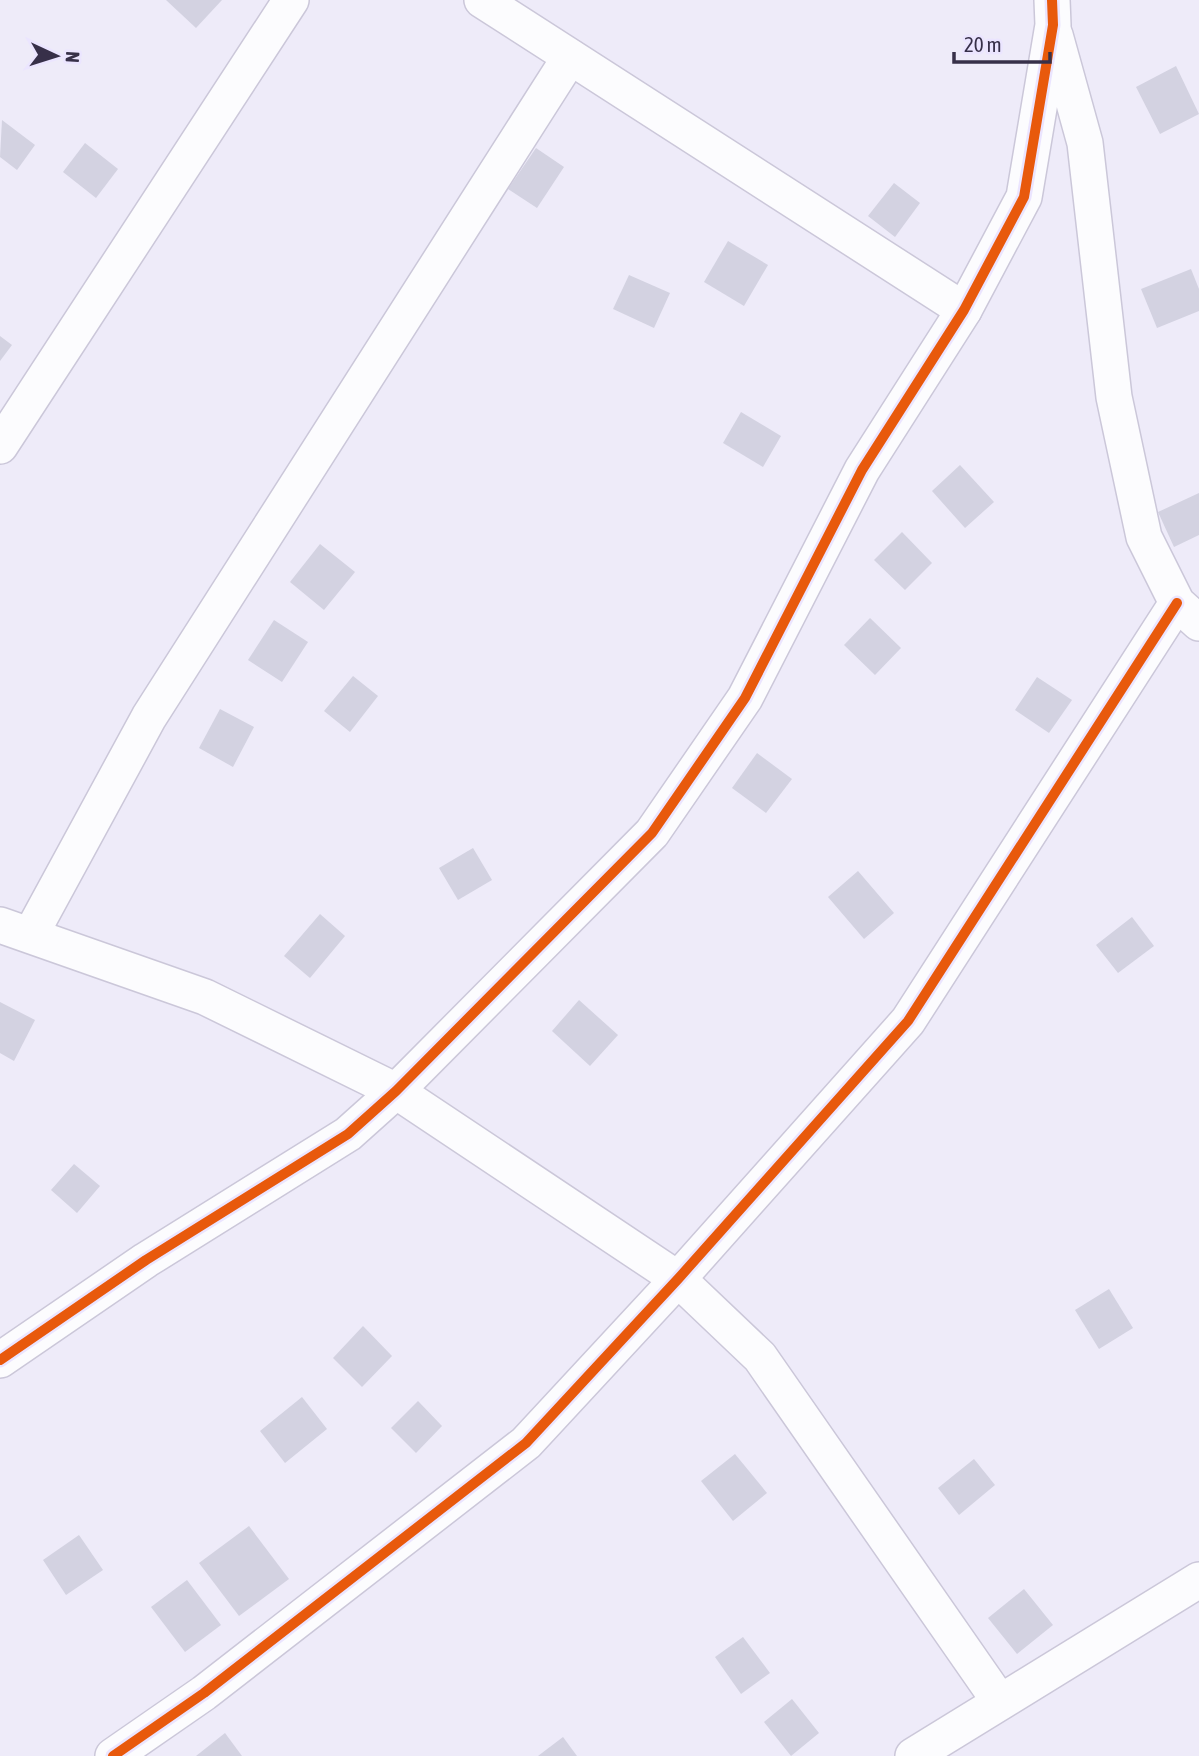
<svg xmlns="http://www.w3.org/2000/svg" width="1199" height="1756" font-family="'Asap Condensed',sans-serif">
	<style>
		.building { fill: #d3d2e1 }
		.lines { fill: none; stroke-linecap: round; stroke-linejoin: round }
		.minor-casing { stroke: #cbc7d9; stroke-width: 38 }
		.minor { stroke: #fcfcfe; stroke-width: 35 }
		.cycleway-casing { stroke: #ebe5ff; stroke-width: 15 }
		.cycleway { stroke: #e8590c; stroke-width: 10 }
	</style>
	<rect width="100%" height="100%" fill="#eeebf9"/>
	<g class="building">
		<path d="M166 0H222L196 28Z"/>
		<path d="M1176 66 1199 114 1160 134 1136 87Z"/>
		<path d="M2 120 35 145 17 170 0 157Z"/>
		<path d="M85 143 118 169 96 198 63 172Z"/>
		<path d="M536 148 564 167 537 208 508 189Z"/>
		<path d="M894 183 920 203 895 237 868 216Z"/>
		<path d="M728 241 768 265 744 306 704 282Z"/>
		<path d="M1191 269 1199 289V311L1157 328 1141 289Z"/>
		<path d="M629 275 670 293 654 328 613 309Z"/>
		<path d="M0 336 12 345 0 361Z"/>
		<path d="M741 412 781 436 763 467 723 443Z"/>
		<path d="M960 465 994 502 965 528 932 491Z"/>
		<path d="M1199 493V535L1174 547 1158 512Z"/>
		<path d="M902 532 932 563 905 590 874 560Z"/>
		<path d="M320 544 355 572 324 610 290 582Z"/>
		<path d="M870 618 901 648 875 675 844 645Z"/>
		<path d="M274 620 308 642 282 682 248 660Z"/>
		<path d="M353 676 378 696 350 732 324 711Z"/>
		<path d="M1037 677 1072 700 1049 733 1015 710Z"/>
		<path d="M220 709 254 727 233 767 199 748Z"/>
		<path d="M757 753 792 779 766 813 732 788Z"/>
		<path d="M473 848 492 880 458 900 439 868Z"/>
		<path d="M858 871 894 913 864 939 828 897Z"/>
		<path d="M320 914 345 936 310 978 284 956Z"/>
		<path d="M1132 917 1154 946 1118 973 1096 945Z"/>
		<path d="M579 1000 618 1035 590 1066 552 1031Z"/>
		<path d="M0 1002 35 1020 14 1061 0 1053Z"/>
		<path d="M74 1164 100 1186 77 1213 51 1190Z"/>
		<path d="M1109 1289 1133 1328 1099 1349 1075 1310Z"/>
		<path d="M363 1326 392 1356 362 1387 333 1358Z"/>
		<path d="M302 1397 327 1429 285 1463 260 1431Z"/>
		<path d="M418 1401 442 1426 416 1453 391 1428Z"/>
		<path d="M735 1454 767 1493 733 1521 701 1481Z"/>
		<path d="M974 1459 995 1485 959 1515 938 1488Z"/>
		<path d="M249 1526 289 1579 239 1616 199 1563Z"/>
		<path d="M79 1535 103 1570 66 1595 43 1560Z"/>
		<path d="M187 1580 221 1625 185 1652 151 1607Z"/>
		<path d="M1024 1589 1053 1625 1017 1654 988 1618Z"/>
		<path d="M743 1637 770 1673 741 1694 715 1657Z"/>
		<path d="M792 1699 819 1733 791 1756 764 1722Z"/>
		<path d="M225 1733 242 1756H196Z"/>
		<path d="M563 1737 577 1756H538Z"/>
	</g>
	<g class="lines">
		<g class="minor-casing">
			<g id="minor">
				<path d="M482 0 964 310"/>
				<path d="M1055 35 1085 143 1114 397 1144 537 1177 603 1199 623"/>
				<path d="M0 446 291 0"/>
				<path d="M0 925 205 997 396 1091 678 1279 760 1357 1000 1702"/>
				<path d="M31 934 149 717 570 57"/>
				<path d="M0 1360 146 1260 348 1134 396 1091 652 833 745 698 862 470 964 310 1024 197 1053 25 1052 0"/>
				<path d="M113 1756 204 1693 526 1443 678 1279 908 1021 1177 603"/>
				<path d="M913 1756 1199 1580"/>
			</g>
		</g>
		<use href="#minor" class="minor"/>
		<g class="cycleway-casing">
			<g id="cycleway">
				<path d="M0 1360 146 1260 348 1134 396 1091 652 833 745 698 862 470 964 310 1024 197 1053 25 1052 0"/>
				<path d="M113 1756 204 1693 526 1443 678 1279 908 1021 1177 603"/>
			</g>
		</g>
		<use href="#cycleway" class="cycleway"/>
	</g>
	<g transform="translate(56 56) rotate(94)" stroke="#ebe5ff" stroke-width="5" paint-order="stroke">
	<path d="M0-5L12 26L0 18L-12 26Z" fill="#373049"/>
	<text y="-10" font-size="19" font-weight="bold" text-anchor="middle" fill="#373049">N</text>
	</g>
	<path d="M954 52v10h96v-10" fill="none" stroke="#373049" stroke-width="3.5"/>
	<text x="964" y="52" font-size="21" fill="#373049" stroke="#ebe5ff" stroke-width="5" paint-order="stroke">20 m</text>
</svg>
